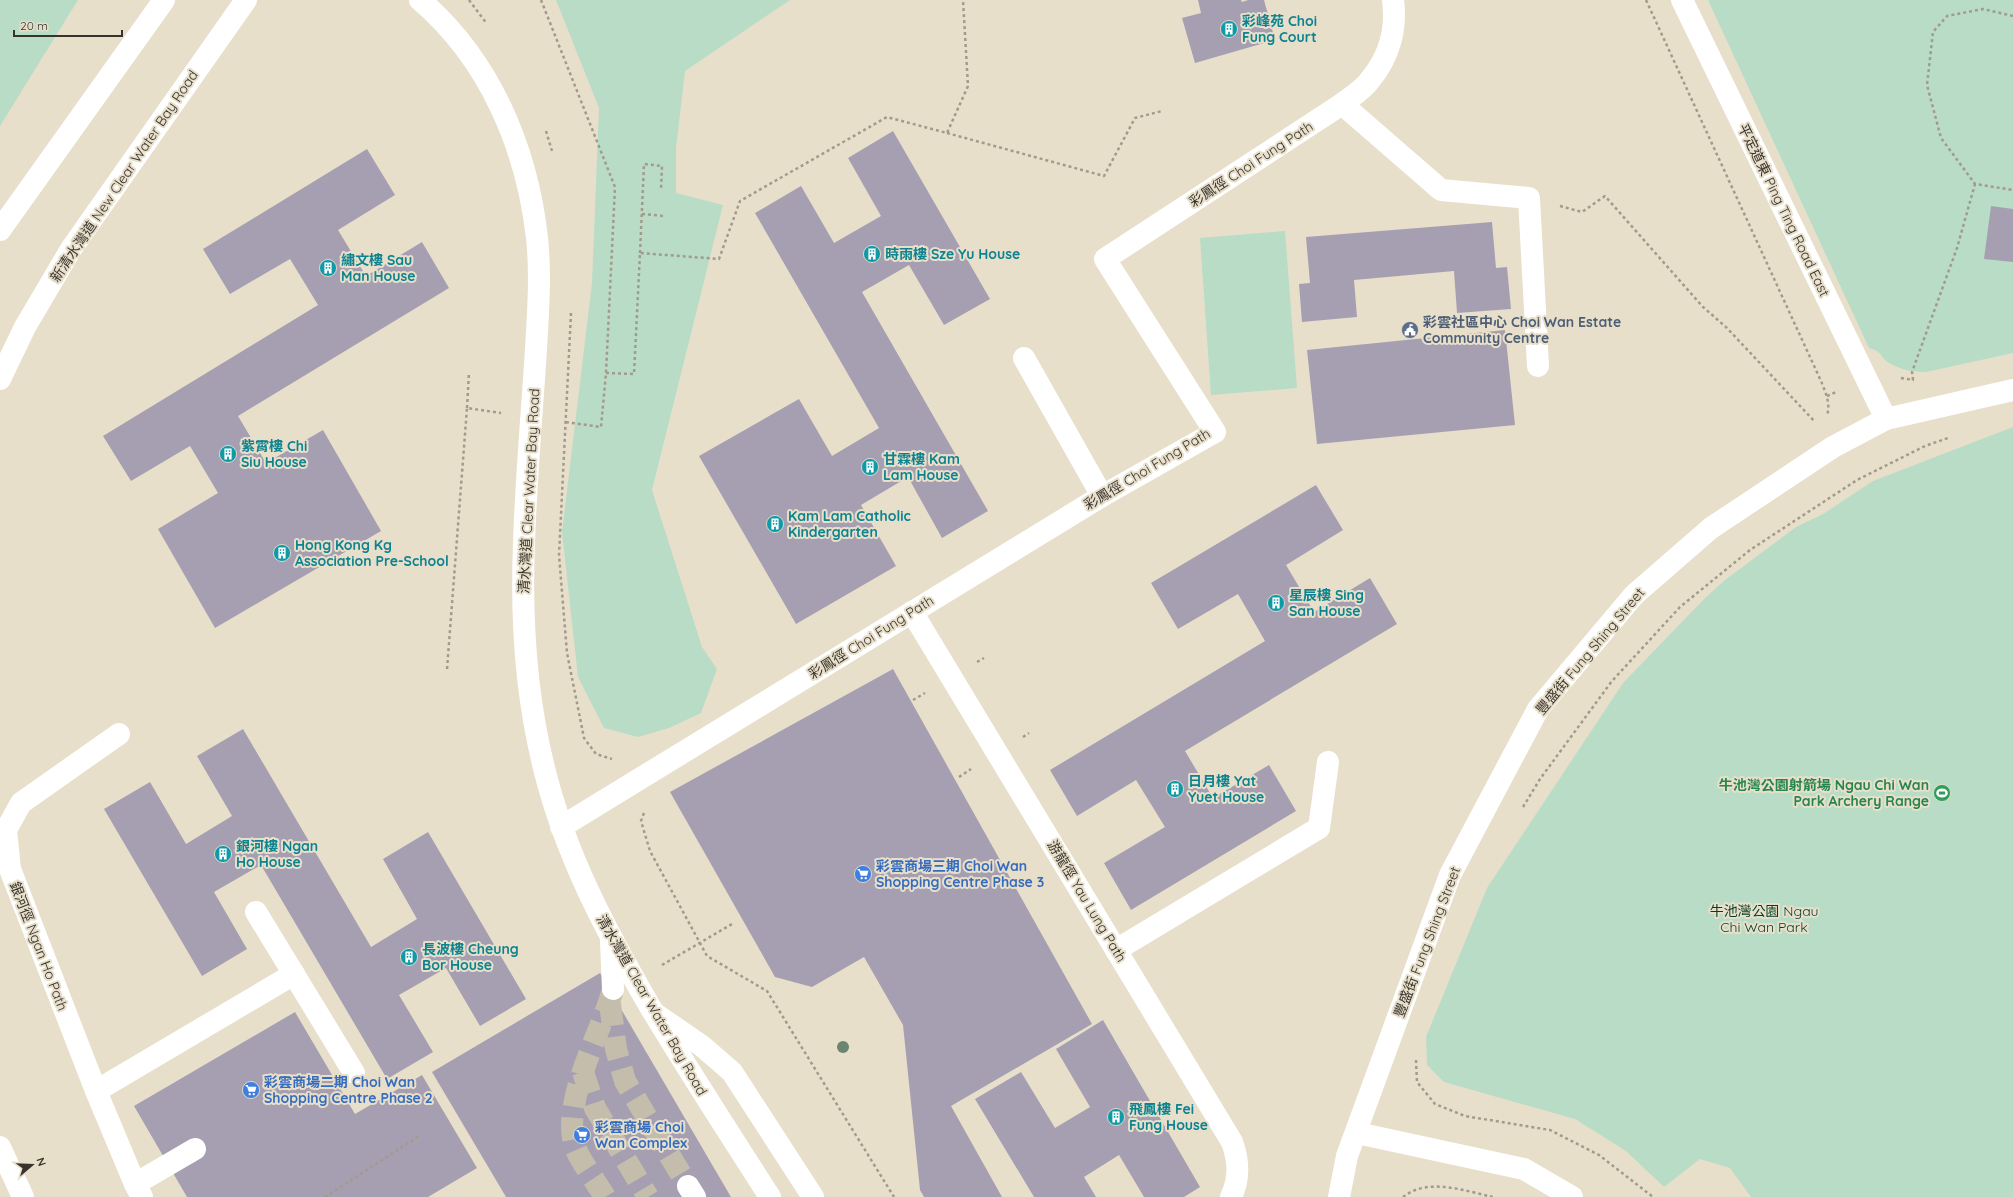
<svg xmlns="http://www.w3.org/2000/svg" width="2013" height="1197" font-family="Quicksand,'Noto Sans TC',sans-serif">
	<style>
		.green { fill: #b8dcc6 }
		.building { fill: #a69fb2 }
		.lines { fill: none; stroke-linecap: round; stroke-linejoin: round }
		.minor-tunnel { stroke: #c5bdab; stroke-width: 22; stroke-dasharray: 22 11; stroke-linecap: butt }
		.path { stroke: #a29b8c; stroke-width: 2.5; stroke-dasharray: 3 3; stroke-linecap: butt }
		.minor { stroke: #fff; stroke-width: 22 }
		.major { stroke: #fff; stroke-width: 22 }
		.tree { fill: #6a8670 }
		.labels { text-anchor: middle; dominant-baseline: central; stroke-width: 4; stroke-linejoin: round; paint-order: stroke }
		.culture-label { font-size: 14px; font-weight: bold; fill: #0d838f; stroke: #e8dfcb; text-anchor: start }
		.street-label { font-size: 14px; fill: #38342d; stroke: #e8dfcb }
		.service-label { font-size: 14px; font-weight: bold; fill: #4e5e75; stroke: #e8dfcb; text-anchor: start }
		.leisure-label { font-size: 14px; font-weight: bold; fill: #27864d; stroke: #e8dfcb; text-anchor: end }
		.shop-label { font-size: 14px; font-weight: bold; fill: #366cbe; stroke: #e8dfcb; text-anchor: start }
		.park-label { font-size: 14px; fill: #033e25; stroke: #e8dfcb }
	</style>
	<rect width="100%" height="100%" fill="#e8dfcb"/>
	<g class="green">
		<path d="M0 0H78L0 126Z"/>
		<path d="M556 0H790L685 71 676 148V193L723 205 652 490 702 647 717 669 701 713 669 728 638 737 604 728 578 677 562 532 592 283 599 108Z"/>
		<path d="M1708 0H2013V353L1926 372C1913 372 1901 370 1889 363 1880 357 1883 352 1869 348Z"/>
		<path d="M1285 231 1297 388 1211 395 1200 238Z"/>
		<path d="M2013 427V1197H1751L1730 1168 1700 1159 1664 1187 1626 1151 1575 1119 1444 1082 1427 1065 1426 1037 1487 888 1623 683 1706 597 1725 580 1796 527 1823 514 1873 481Z"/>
	</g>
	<g class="building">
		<path d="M1198 0H1241L1242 2 1248 0H1264L1275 40 1195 63 1182 18 1201 13Z"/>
		<path d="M893 131 990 299 944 325 909 265 862 292 988 511 942 538 908 477 861 505 896 566 796 624 699 456 799 399 832 456 879 428 755 213 801 186 834 243 881 216 848 158Z"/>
		<path d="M367 149 395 195 338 230 366 276 422 242 449 288 238 416 266 463 323 430 381 531 215 628 158 529 218 493 190 446 131 481 103 436 318 305 290 259 230 294 203 249Z"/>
		<path d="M1991 206 2013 209V262L1984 259Z"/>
		<path d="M1492 222 1496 268 1507 267 1511 309 1457 313 1454 271 1354 280 1357 317 1302 322 1299 284 1310 283 1306 237Z"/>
		<path d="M1505 330 1515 425 1317 444 1307 350Z"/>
		<path d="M1316 485 1343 530 1286 565 1314 612 1370 578 1397 624 1185 751 1213 798 1269 765 1296 811 1131 910 1104 863 1165 827 1136 780 1077 816 1050 770 1265 641 1238 594 1178 629 1151 583Z"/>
		<path d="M893 669 1092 1024 951 1106 1002 1197H924L920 1190 903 1025 864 957 812 987 775 977 670 792Z"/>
		<path d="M243 729 371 947 417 919 383 859 428 832 526 999 480 1026 446 968 399 995 433 1052 387 1079 261 865 214 892 247 949 202 976 104 809 150 782 186 844 232 816 197 756Z"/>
		<path d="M600 973 731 1197H506L432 1072Z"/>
		<path d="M295 1012 355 1114 422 1075 477 1168 428 1197H187L134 1106Z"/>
		<path d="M1103 1020 1200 1187 1184 1197H1144L1119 1155 1084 1177 1096 1197H1034L975 1099 1021 1072 1055 1128 1090 1107 1056 1049Z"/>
	</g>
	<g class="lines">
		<g class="minor-tunnel">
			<path d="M610 1004 616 1049 625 1081 688 1186"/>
			<path d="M583 1072 595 1108 648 1197"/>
			<path d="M605 1197C598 1185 579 1159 575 1147 561 1101 601 1034 613 989"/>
		</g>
		<g class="path">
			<path d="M469 0 487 24"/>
			<path d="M541 0 615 187 606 373 601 427 565 422"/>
			<path d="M1646 0 1821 381C1825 391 1831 404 1827 415"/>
			<path d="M2013 16 1983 9 1947 16 1933 32 1927 85 1941 138 1975 184 2013 190"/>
			<path d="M546 131 552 151"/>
			<path d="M947 133 1104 176 1135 118 1162 111"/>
			<path d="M1560 206 1582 212 1605 196 1703 307 1727 328 1815 422"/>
			<path d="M642 214 664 216"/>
			<path d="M640 253 644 164 662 166 661 190"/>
			<path d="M571 313 559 555 567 653 584 738 596 754 612 759"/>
			<path d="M606 373 634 374 640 253 719 259 740 201 887 117 947 133 968 86 963 0"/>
			<path d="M1901 378 1914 380"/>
			<path d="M1913 380 1912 372 1957 248 1975 184"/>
			<path d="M1827 396 1838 391"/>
			<path d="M467 408 469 372"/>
			<path d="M977 662 984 658"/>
			<path d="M447 669 467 408 501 413"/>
			<path d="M913 700 925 693"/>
			<path d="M1023 737 1029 733"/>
			<path d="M959 777 971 769"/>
			<path d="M1523 807 1540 779 1612 681 1680 607 1750 550 1857 480 1925 446 1948 438"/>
			<path d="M644 813 641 821 650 851 707 956 767 991 894 1197"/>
			<path d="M662 965 732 924"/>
			<path d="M1416 1060 1417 1082 1435 1104 1465 1116 1550 1130 1599 1155 1653 1197"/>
			<path d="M325 1197 419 1136"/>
			<path d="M1403 1197C1428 1177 1465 1191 1493 1197"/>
		</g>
		<g class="minor">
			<path d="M1682 0 1886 419"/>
			<path d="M1342 104 1441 190 1529 198 1538 366"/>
			<path d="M1024 358 1102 496"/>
			<path d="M912 612 1232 1142C1239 1161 1240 1178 1231 1197"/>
			<path d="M119 734 21 803 6 830 10 869 96 1091 135 1184 142 1197"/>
			<path d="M561 827 1102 496 1215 432 1105 259 1342 104C1351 97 1363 90 1370 80 1389 57 1397 29 1393 0"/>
			<path d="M256 912 354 1073"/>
			<path d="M611 941 613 989"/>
			<path d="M1116 950 1319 828 1328 762"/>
			<path d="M654 1013 702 1046 732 1072 813 1197"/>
			<path d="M96 1091 294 974"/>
			<path d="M1357 1133 1524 1169 1572 1197"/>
			<path d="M135 1184 195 1149"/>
			<path d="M688 1186 695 1197"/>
			<path d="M1339 1197 1347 1156 1450 875 1538 709 1634 595 1711 528 1833 447 1886 419 2013 390"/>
		</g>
		<g class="major">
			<path d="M420 0C490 60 527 148 537 238 541 275 538 312 536 349 532 413 526 478 524 543 521 617 526 696 544 768 565 854 605 929 649 1005 688 1070 729 1133 770 1197"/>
			<path d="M0 230 164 0"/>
			<path d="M0 379 25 327 71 249 246 0"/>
			<path d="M0 1147 23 1197"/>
		</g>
	</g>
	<circle class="tree" cx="843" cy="1047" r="6"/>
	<defs>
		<g id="building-disc" transform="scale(0.9)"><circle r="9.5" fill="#0f9aa8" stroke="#e8dfcb"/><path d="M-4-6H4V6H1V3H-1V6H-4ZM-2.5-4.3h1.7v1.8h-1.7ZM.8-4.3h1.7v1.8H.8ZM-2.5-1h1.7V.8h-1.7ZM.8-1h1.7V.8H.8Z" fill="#fff"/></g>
		<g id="civic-disc" transform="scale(0.9)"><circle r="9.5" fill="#5c6f8a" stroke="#e8dfcb"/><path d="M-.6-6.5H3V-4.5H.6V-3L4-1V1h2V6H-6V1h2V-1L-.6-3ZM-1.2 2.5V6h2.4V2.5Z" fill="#fff"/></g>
		<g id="stadium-disc" transform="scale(0.9)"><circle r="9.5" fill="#2e9e5b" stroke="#e8dfcb"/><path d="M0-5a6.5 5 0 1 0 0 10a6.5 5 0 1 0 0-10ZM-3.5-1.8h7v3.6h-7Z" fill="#fff"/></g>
		<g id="supermarket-disc" transform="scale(0.9)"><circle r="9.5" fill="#3f7fe0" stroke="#e8dfcb"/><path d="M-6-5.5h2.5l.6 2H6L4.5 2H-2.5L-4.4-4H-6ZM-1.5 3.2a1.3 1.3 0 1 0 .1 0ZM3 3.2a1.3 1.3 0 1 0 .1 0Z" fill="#fff"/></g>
	</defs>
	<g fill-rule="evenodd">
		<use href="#building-disc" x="1229" y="29"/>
		<use href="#building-disc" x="872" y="254"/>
		<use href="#building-disc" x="328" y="268"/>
		<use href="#civic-disc" x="1410" y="330"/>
		<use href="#building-disc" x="228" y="454"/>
		<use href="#building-disc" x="870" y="467"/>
		<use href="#building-disc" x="775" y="524"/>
		<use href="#building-disc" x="282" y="553"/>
		<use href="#building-disc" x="1276" y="603"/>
		<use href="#building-disc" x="1175" y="789"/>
		<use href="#stadium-disc" x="1942" y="793"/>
		<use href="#building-disc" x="223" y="854"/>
		<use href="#supermarket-disc" x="863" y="874"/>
		<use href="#building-disc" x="409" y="957"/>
		<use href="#supermarket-disc" x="251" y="1090"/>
		<use href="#building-disc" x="1116" y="1117"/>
		<use href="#supermarket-disc" x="582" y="1135"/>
	</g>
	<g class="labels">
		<g class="culture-label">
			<text x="1242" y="21">彩峰苑 Choi<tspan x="1242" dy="16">Fung Court</tspan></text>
			<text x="885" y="254">時雨樓 Sze Yu House</text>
			<text x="341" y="260">繡文樓 Sau<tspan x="341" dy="16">Man House</tspan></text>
			<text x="241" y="446">紫霄樓 Chi<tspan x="241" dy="16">Siu House</tspan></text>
			<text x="883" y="459">甘霖樓 Kam<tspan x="883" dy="16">Lam House</tspan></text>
			<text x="788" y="516">Kam Lam Catholic<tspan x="788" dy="16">Kindergarten</tspan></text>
			<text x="295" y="545">Hong Kong Kg<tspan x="295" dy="16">Association Pre-School</tspan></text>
			<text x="1289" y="595">星辰樓 Sing<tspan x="1289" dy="16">San House</tspan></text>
			<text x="1188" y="781">日月樓 Yat<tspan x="1188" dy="16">Yuet House</tspan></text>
			<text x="236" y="846">銀河樓 Ngan<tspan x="236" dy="16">Ho House</tspan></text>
			<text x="422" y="949">長波樓 Cheung<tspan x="422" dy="16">Bor House</tspan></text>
			<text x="1129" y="1109">飛鳳樓 Fei<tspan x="1129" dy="16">Fung House</tspan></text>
		</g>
		<g class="street-label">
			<text transform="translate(1251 164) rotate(-33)">彩鳳徑 Choi Fung Path</text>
			<text transform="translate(124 176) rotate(-56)">新清水灣道 New Clear Water Bay Road</text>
			<text transform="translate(1784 210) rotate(64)">平定道東 Ping Ting Road East</text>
			<text transform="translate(1147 469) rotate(-31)">彩鳳徑 Choi Fung Path</text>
			<text transform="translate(529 491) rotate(-87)">清水灣道 Clear Water Bay Road</text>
			<text transform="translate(871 637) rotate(-32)">彩鳳徑 Choi Fung Path</text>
			<text transform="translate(1590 651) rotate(-50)">豐盛街 Fung Shing Street</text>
			<text transform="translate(1087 901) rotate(59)">游龍徑 Yau Lung Path</text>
			<text transform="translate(1427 942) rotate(-69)">豐盛街 Fung Shing Street</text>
			<text transform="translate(39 946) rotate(69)">銀河徑 Ngan Ho Path</text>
			<text transform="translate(652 1005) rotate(60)">清水灣道 Clear Water Bay Road</text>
		</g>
		<g class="service-label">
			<text x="1423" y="322">彩雲社區中心 Choi Wan Estate<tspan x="1423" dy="16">Community Centre</tspan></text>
		</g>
		<g class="leisure-label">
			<text x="1929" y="785">牛池灣公園射箭場 Ngau Chi Wan<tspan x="1929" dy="16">Park Archery Range</tspan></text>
		</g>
		<g class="shop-label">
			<text x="876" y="866">彩雲商場三期 Choi Wan<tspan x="876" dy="16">Shopping Centre Phase 3</tspan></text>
			<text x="264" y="1082">彩雲商場二期 Choi Wan<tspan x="264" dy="16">Shopping Centre Phase 2</tspan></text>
			<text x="595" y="1127">彩雲商場 Choi<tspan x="595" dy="16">Wan Complex</tspan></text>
		</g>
		<g class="park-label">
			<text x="1764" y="911">牛池灣公園 Ngau<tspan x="1764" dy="16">Chi Wan Park</tspan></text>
		</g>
	</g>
	<g transform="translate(32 1165) rotate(71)" stroke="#e8dfcb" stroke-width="3" paint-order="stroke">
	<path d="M0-3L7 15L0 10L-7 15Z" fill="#38342d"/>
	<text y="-6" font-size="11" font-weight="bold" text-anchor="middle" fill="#38342d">N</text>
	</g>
	<path d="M14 30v6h108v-6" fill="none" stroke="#38342d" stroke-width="2"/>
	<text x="20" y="30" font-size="12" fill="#38342d" stroke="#e8dfcb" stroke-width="3" paint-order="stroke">20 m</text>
</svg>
